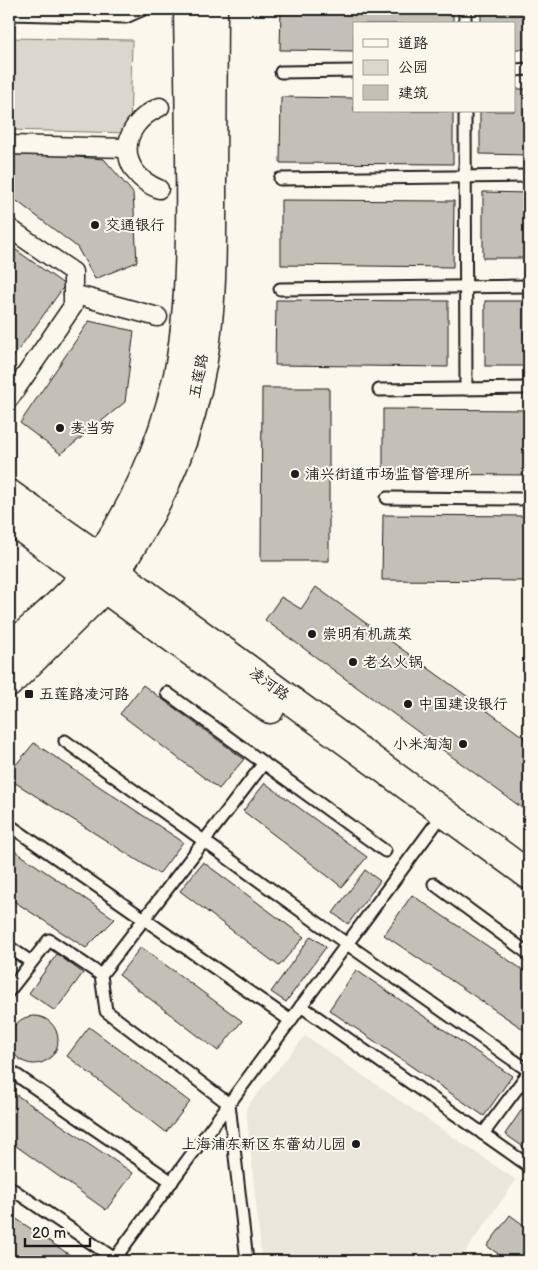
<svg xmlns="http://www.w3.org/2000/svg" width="538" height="1270" font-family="'Balsamiq Sans','LXGW WenKai TC',sans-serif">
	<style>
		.built { fill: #eae6dc }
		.green { fill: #dad7ce; stroke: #7b7a75 }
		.building { fill: #c3c0b8; stroke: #1c1c1c }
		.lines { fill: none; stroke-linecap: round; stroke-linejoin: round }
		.service-casing { stroke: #1c1c1c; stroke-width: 15 }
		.pedestrian-casing { stroke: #1c1c1c; stroke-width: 21 }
		.tertiary-casing { stroke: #1c1c1c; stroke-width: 31 }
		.service { stroke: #fbf7ec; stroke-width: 11 }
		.pedestrian { stroke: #fbf7ec; stroke-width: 18 }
		.tertiary { stroke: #fbf7ec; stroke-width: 28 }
		.poi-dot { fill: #1c1c1c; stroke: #fbf7ec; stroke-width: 2 }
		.labels { text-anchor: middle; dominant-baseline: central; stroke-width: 4; stroke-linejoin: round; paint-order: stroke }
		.poi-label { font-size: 15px; fill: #1c1c1c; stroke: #fbf7ec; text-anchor: start }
		.street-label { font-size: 15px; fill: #1c1c1c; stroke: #fbf7ec }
	</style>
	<rect width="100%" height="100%" fill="#fbf7ec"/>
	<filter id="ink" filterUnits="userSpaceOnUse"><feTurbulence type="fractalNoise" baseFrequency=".02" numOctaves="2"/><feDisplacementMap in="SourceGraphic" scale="10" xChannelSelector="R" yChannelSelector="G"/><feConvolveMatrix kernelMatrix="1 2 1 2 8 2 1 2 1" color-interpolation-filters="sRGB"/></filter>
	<g filter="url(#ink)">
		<path class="built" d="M305 1036 516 1180 459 1261H262L246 1108Z"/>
		<path class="green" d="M9 38 132 40 130 133 9 130Z"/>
		<g class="building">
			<path d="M281 9H453V24H354V51L280 50Z"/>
			<path d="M481 9H529V49H514V24H481Z"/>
			<path d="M514 89H529V155L480 154V111H514Z"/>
			<path d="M281 97 354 98V111H453V164L280 163Z"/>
			<path d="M9 152 104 159 133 193 137 262 95 279 77 247 9 195Z"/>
			<path d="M483 192 529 193V258H483Z"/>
			<path d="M281 200 454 201 453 267 281 265Z"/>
			<path d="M9 245 65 285 9 363Z"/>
			<path d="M276 300 448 301V367L275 365Z"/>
			<rect x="485" y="301" width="44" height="65"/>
			<path d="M89 321 134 331 125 402 61 454 20 423Z"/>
			<path d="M262 388H329V561H261Z"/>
			<path d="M383 409 529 410V475L383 474Z"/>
			<path d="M383 515 529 516V581L382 580Z"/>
			<path d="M316 587 529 741V813L265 620 281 597 301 609Z"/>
			<path d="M143 685 244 759 219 789 120 714Z"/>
			<path d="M34 743 183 842 159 874 9 779V773Z"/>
			<path d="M265 783 367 857 342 887 243 811Z"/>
			<path d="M9 847 115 919 86 948 9 898Z"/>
			<path d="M203 862 304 937 279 966 180 891Z"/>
			<path d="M365 870 380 881 348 924 333 913Z"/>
			<path d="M412 895 529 974V1033L384 935Z"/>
			<path d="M311 936 326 947 286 1002 271 992Z"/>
			<path d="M141 947 242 1021 218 1051 119 975Z"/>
			<path d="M57 954 83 973 55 1011 29 993Z"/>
			<path d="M356 970 512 1076 484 1116 329 1010Z"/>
			<circle cx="34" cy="1040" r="24"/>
			<path d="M89 1027 190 1102 166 1132 67 1056Z"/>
			<path d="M9 1090 133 1173 106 1210 9 1141Z"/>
			<path d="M529 1099V1151L505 1134Z"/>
			<path d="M9 1214 70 1255 65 1261H9Z"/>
			<path d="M510 1215 529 1229V1261H508L487 1246Z"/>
		</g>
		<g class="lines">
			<g class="service-casing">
				<g id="service">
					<path d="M465 9V24"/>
					<path d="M9 14 126 17 144 9"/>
					<path d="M514 70 529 69"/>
					<path d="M281 72 354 71"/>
					<path d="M465 111 466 389"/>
					<path d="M280 179 529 176"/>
					<path d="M280 289 529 286"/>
					<path d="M379 390 529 388"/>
					<path d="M387 498 529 499"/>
					<path d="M167 693 385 851"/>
					<path d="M65 741 347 944 529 1071"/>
					<path d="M9 825 291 1021"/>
					<path d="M434 884 529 954"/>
					<path d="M9 947 31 962"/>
					<path d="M101 975 106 1011 229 1104 247 1261"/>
					<path d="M9 991 49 940 101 975 264 763"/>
					<path d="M301 1006 529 1166"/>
					<path d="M9 1070 172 1182"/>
					<path d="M483 1134 529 1072"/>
					<path d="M9 1187 115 1259"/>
					<path d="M113 1261 434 826"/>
				</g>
			</g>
			<g class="pedestrian-casing">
				<g id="pedestrian">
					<path d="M9 145 127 148"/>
					<path d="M159 189C116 172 118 125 160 107"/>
					<path d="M9 228 73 272V306L9 399"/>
					<path d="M73 294 158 317"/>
				</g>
			</g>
			<g class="tertiary-casing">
				<g id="tertiary">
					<path d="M9 494 117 570 132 584 529 875"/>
					<path d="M9 519 270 709"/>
					<path d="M9 649C34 625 63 603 85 576 130 520 163 444 178 375 187 329 189 282 190 236 191 160 189 84 188 9"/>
					<path d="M9 683 93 600C112 580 126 556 140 532 180 465 203 389 209 311 213 267 212 223 212 179 212 122 213 65 213 9"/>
				</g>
			</g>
			<use href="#service" class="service"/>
			<use href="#pedestrian" class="pedestrian"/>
			<use href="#tertiary" class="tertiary"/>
		</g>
	</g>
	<g class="poi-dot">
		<circle cx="95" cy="225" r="5"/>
		<circle cx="60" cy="428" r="5"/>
		<circle cx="295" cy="474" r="5"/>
		<circle cx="312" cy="634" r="5"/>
		<circle cx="353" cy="662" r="5"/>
		<rect x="24" y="689" width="10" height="10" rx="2.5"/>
		<circle cx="408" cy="704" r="5"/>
		<circle cx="463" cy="744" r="5"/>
		<circle cx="356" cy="1144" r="5"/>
	</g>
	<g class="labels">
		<g class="poi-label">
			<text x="105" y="225">交通银行</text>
			<text x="70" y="428">麦当劳</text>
			<text x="305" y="474">浦兴街道市场监督管理所</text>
			<text x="322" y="634">崇明有机蔬菜</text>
			<text x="363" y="662">老幺火锅</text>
			<text x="39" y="694">五莲路凌河路</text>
			<text x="418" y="704">中国建设银行</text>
			<text x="453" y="744" text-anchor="end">小米淘淘</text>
			<text x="346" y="1144" text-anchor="end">上海浦东新区东蕾幼儿园</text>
		</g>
		<g class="street-label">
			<text transform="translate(199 376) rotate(-79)">五莲路</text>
			<text transform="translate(269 684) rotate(36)">凌河路</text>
		</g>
	</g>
	<rect width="538" height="1270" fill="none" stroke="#fbf7ec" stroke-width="30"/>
	<rect x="15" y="15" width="508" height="1240" fill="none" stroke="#1c1c1c" stroke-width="2" filter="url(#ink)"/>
	<rect x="353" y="22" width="162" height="90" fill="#fbf7ec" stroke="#a29f99"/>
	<rect x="363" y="39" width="25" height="8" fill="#fbf7ec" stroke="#a29f99"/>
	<text x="398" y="48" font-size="15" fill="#1c1c1c">道路</text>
	<rect x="363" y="60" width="25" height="15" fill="#dad7ce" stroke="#a29f99"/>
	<text x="398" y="72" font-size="15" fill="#1c1c1c">公园</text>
	<rect x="363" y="85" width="25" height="15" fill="#c3c0b8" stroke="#a29f99"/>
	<text x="398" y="98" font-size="15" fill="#1c1c1c">建筑</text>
	<path d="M25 1238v8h65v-8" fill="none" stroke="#1c1c1c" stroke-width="2.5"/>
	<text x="32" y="1238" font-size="15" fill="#1c1c1c" stroke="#fbf7ec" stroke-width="4" paint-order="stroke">20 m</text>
</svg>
